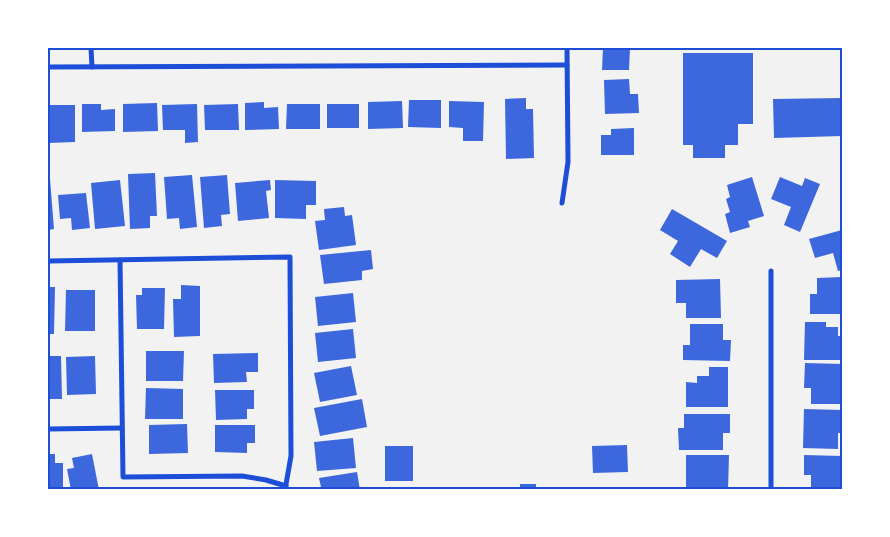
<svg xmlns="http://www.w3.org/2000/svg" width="890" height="537" font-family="'DejaVu Sans',sans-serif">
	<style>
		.building { fill: #3d67dc }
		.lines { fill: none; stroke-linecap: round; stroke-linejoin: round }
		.minor { stroke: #1d4ed8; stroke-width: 5 }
		.neatline { fill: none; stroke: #1d4ed8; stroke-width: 2 }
	</style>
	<rect width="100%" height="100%" fill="#f2f2f2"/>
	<g class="building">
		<path d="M603 48H630L629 70H602Z"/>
		<path d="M683 53H753V124H738V145H725V158H693V145H683Z"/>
		<path d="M629 79 630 94H638L639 113 605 114 604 80Z"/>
		<path d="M526 98V109H533L534 158 506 159 505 99Z"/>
		<path d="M842 98V136L774 138 773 99Z"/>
		<path d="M409 100H441V128L408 127Z"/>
		<path d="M402 101 403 128 368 129V102Z"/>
		<path d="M449 101 484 102 483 141H463V128L449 127Z"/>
		<path d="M264 102V108L278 107 279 129 245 130V103Z"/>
		<path d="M157 103 158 131 123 132V104Z"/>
		<path d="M82 104H101V110L115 109V131L82 132Z"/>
		<path d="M197 104 198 142 185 143V130H163L162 105Z"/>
		<path d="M238 104 239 130H205L204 105Z"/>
		<path d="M287 104H320V129H286Z"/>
		<rect x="327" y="104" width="32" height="24"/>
		<path d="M48 105H75V142L48 143Z"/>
		<path d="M634 128V155H601V135H611V129Z"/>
		<path d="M155 173 157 216H150V228L130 229 128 174Z"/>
		<path d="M192 175 197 227 180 229 179 218 167 219 164 177Z"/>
		<path d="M227 175 230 214 221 215 222 226 204 228 200 177Z"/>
		<path d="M752 177 764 216 748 221 750 227 730 233 725 214 730 212 726 199 730 197 727 185Z"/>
		<path d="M780 177 802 186 805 178 820 184 800 232 784 225 791 207 771 199Z"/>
		<path d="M48 179H50L54 229 48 230Z"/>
		<path d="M120 180 125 226 95 229 91 183Z"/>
		<path d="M270 180 271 190 266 191 269 218 238 221 235 183Z"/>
		<path d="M275 180 316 181V205H306V219L275 218Z"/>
		<path d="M86 193 90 228 72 230 71 218 60 219 58 195Z"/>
		<path d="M344 207 345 216 352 215 356 245 319 250 315 221 325 220 324 209Z"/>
		<path d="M672 209 727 241 717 258 701 249 690 267 670 254 678 241 660 230Z"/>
		<path d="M842 230V270L838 271 833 253 815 258 809 239Z"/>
		<path d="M371 250 373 269 362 271V280L324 284 320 255Z"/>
		<path d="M842 277V314H810V294H817V278Z"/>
		<path d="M720 279 721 318H686V303H676V280Z"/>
		<path d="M181 285 200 286V336L174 337 173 299H181Z"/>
		<path d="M48 287H55L54 334H48Z"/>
		<path d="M142 288H165L164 329H137L136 295H142Z"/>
		<path d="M66 290H95V331H65Z"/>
		<path d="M353 293 356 322 318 326 315 297Z"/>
		<path d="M805 322H826V327H838V336H842V360H804Z"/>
		<path d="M690 324H723V340H731L730 361 683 360V345H690Z"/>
		<path d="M353 329 356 358 318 362 315 333Z"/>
		<path d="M146 351H184L183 381H146Z"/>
		<path d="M258 353V372H246L247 382 214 383 213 354Z"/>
		<path d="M48 356H61L62 399H48Z"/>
		<path d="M95 356 96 394 67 395 66 357Z"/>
		<path d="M805 363 842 364V404H811V388H804Z"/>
		<path d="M351 366 357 395 320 402 314 373Z"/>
		<path d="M709 367H728V407H686V382L697 383V376H709Z"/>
		<path d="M146 388 183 389V419H145Z"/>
		<path d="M215 390H254V409H247V419L216 420Z"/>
		<path d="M362 399 367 427 320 436 314 408Z"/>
		<path d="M804 409 842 410V433H838V449L803 448Z"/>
		<path d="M684 414H730V433H723V450H679L678 428H684Z"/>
		<path d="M187 424 188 453 149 454V425Z"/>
		<path d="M215 425H255V443H247V453L215 452Z"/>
		<path d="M353 438 356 468 317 471 314 442Z"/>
		<path d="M627 445 628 472 593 473 592 446Z"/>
		<rect x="385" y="446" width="28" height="35"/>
		<path d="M48 454H55V463H63V490H48Z"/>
		<path d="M92 454 99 490H71L67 469 74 468 72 458Z"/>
		<path d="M686 455H729L728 490H686Z"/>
		<path d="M804 455 842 456V490H811V475H804Z"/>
		<path d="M357 472 360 490H314L321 487 319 478Z"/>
		<rect x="520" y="484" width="16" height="6"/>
	</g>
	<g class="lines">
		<g class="minor">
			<path d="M91 48 92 67"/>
			<path d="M48 67 567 65"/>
			<path d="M562 203 568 162 567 48"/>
			<path d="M120 260 123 477 242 476 266 480 286 486"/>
			<path d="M48 261 290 257 291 456 285 490"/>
			<path d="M771 271V490"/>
			<path d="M48 429 122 428"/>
		</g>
	</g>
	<rect width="890" height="537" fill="none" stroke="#ffffff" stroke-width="98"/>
	<rect x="49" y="49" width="792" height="439" class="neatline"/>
</svg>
